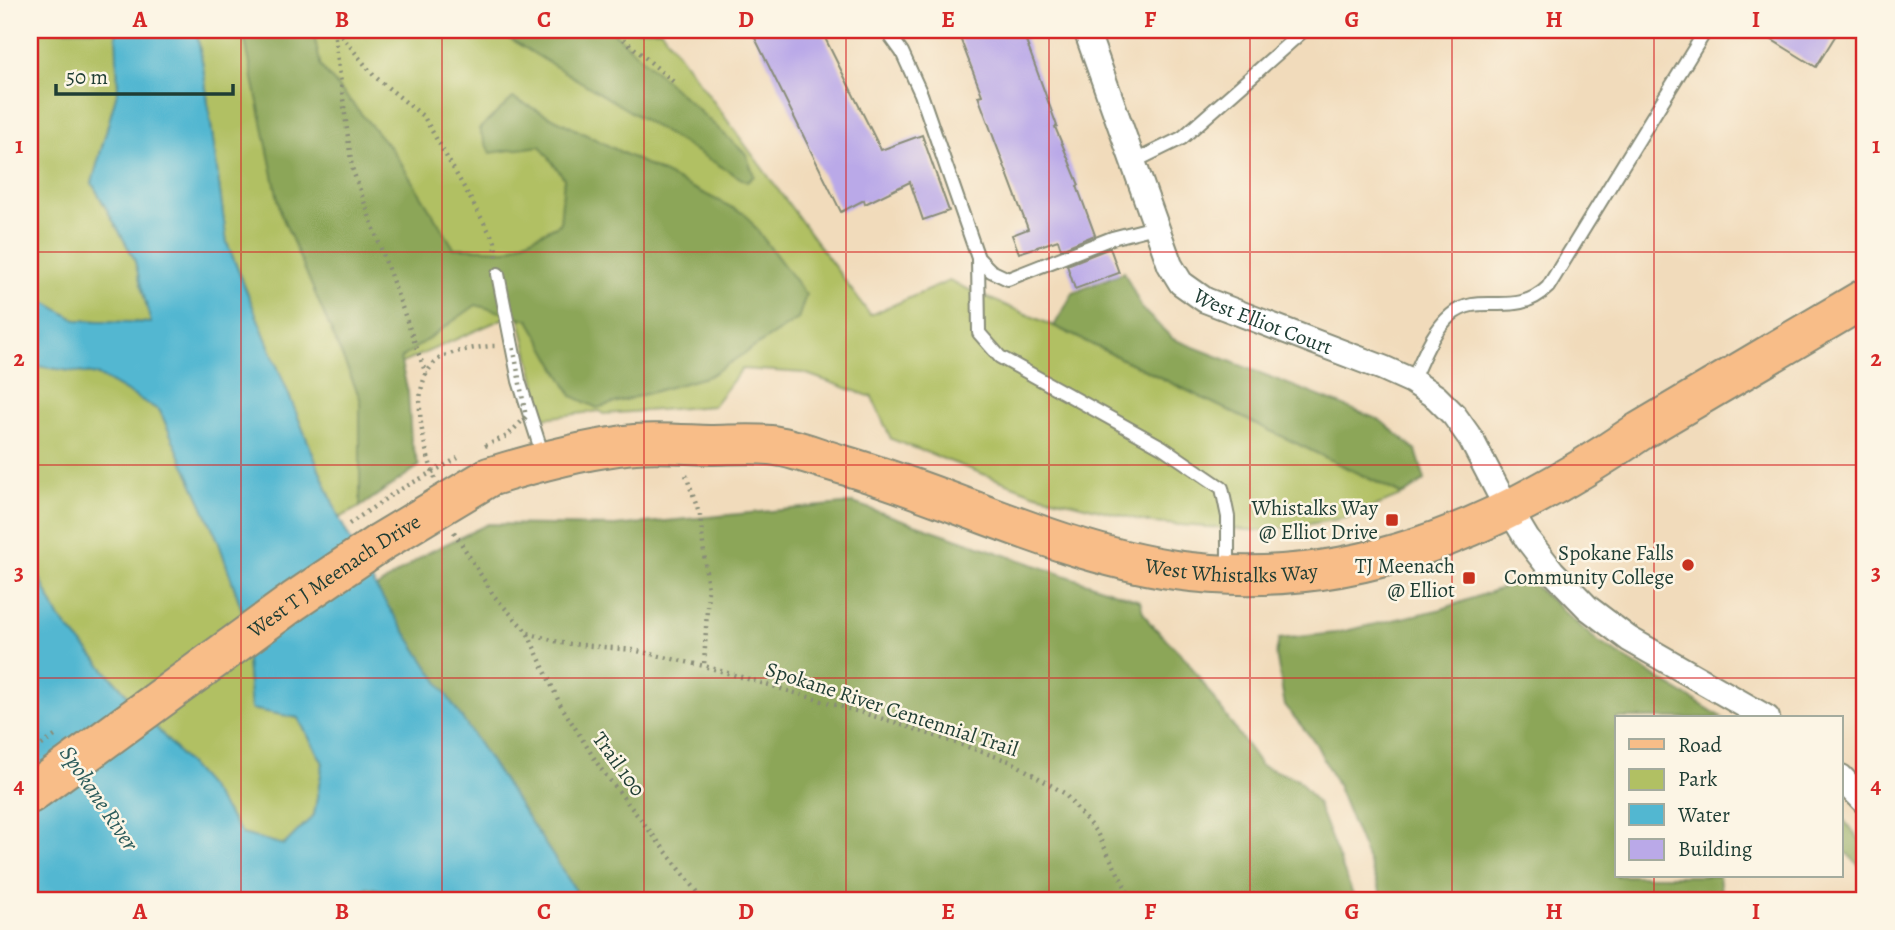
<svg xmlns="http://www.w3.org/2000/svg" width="1895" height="930" font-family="Alegreya,serif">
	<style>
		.green { fill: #b1c063; stroke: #687e4c; stroke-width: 2 }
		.forest { fill: #8ca659; stroke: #567246; stroke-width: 2 }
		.water { fill: #52b7d1; stroke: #387a82; stroke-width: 2 }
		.building { fill: #baa9e8 }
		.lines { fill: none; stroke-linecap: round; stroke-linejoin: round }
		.lane-casing { stroke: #888c78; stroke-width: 16 }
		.street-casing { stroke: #888c78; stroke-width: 28 }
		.primary-casing { stroke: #888c78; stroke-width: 42 }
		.path { stroke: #888c78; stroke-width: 4.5; stroke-dasharray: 2 5; stroke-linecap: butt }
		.lane { stroke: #fff; stroke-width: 12 }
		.street { stroke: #fff; stroke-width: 24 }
		.primary { stroke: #f8bd88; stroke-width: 38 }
		.primary-bridge-casing { stroke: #888c78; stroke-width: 42; stroke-linecap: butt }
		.path-bridge { stroke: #888c78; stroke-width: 4.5; stroke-dasharray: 2 5; stroke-linecap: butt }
		.primary-bridge { stroke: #f8bd88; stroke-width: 38 }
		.grid { fill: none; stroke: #d62828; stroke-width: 2; stroke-opacity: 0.55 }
		.poi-dot { fill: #c8321e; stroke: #fcf5e5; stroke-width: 2.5 }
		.labels { text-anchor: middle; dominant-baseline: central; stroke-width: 5; stroke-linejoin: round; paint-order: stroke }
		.street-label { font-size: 21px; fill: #1f3d34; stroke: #fcf5e5 }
		.poi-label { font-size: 21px; fill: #1f3d34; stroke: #fcf5e5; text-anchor: end }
		.water-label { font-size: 23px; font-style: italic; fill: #2c5c5b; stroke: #fcf5e5 }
		.neatline { fill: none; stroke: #d62828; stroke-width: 2.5 }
		.grid-label { font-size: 23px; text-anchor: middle; font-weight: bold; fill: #d62828 }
	</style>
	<rect width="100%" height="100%" fill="#fcf5e5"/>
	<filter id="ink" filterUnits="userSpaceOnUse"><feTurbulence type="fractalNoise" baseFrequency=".0143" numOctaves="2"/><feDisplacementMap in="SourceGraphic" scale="14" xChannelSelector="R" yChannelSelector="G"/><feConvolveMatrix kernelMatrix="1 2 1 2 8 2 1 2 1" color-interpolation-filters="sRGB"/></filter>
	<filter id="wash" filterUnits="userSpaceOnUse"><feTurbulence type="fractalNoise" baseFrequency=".00686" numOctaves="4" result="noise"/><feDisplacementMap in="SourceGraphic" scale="28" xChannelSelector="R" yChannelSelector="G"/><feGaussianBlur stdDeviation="1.57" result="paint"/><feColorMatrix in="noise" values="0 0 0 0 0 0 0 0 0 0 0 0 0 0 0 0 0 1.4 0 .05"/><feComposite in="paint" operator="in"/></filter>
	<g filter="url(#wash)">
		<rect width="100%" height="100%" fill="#f1dbbb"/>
		<g class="green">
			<path d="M30 30H116L117 32 118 89 92 183 134 258 151 323 76 320 30 293Z"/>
			<path d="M196 30H661L870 315 949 281 1054 326 1403 495 1346 518 1264 531 1152 523 1033 493 891 439 872 397 804 373 742 369 713 406 603 414 600 411 544 418 518 312 354 384 360 398V507L339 518 227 243 203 66Z"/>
			<path d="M30 365 98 375 160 411 218 540 243 613 251 709 298 718 323 763 314 815 284 845 242 834 208 786 60 619 30 559Z"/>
			<path d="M367 887 424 899V900H359Z"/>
		</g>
		<g class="forest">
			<path d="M243 30H313L321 67 394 152 454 248 507 250 560 224 564 178 540 146 490 153 479 129 513 98 745 214 806 295 798 319 709 376 597 408 572 396 529 320 476 305 400 359 408 392 411 441 419 466 360 507V398L281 214Z"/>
			<path d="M495 30H611L746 154 754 176 747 182Z"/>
			<path d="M1124 272 1142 309 1173 339 1380 420 1416 450 1425 480 1403 495 1054 326 1073 293Z"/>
			<path d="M853 503 1140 601 1143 612 1150 623 1186 659 1261 766 1298 779 1317 803 1355 900H582L376 588 427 553 488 524 615 526Z"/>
			<path d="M1527 579 1597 641 1723 718H1617V876H1719L1722 900H1384L1338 787 1315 742 1285 706 1276 654 1279 639 1336 633 1442 609Z"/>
			<path d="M1841 817 1865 846V872L1841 847Z"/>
		</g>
		<path class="water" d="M116 30H196L203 66 227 243 339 518 376 588 582 900H424L367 887 359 900H30V559L60 619 208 786 242 834 284 845 314 815 323 763 298 718 251 709 243 613 218 540 160 411 98 375 30 365V293L76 320 151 323 134 258 92 183 118 89Z"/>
		<g id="blocks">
			<g class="building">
				<path d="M751 30H821L881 150 922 135 949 211 923 220 910 182 865 204 864 200 841 212Z"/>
				<path d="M957 30H1022L1057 126 1055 127 1079 185 1077 186 1095 235 1061 249 1058 240 1019 253 1012 235 1028 229 978 96 982 95Z"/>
				<path d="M1756 30H1839L1816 67Z"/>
				<path d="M1110 248 1119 273 1075 289 1067 265Z"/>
			</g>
		</g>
	</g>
	<g filter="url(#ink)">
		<use href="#blocks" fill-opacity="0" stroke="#888c78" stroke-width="2"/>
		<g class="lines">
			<g class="lane-casing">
				<g id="lane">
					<path d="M886 30 902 52 921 94 978 258 991 271 1008 279 1112 238 1155 227"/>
					<path d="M1133 162 1182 138 1304 30"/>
					<path d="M978 258 979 333 1000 357 1162 447 1222 488 1228 517V571"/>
					<path d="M498 274 519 381 543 456"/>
					<path d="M1412 381C1422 360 1432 331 1451 315 1480 290 1514 320 1548 287L1706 30"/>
				</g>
			</g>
			<g class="street-casing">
				<g id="street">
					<path id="s1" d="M1086 30 1170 265 1181 283 1205 300 1383 368 1412 381 1436 397 1454 415 1471 439 1497 489 1527 539 1552 571 1588 608 1629 639 1767 718"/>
					<path d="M1841 777 1865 802"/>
				</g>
			</g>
			<g class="primary-casing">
				<g id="primary">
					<path id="s2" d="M489 477C531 464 574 452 618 446 647 441 680 444 709 445 729 445 750 443 770 445 793 447 818 458 840 464 952 496 1059 553 1175 570 1349 595 1499 528 1640 431L1865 298"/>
					<path d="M30 794 74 762"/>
				</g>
			</g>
			<g class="path">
				<path d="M334 30 352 168 426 374"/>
				<path d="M337 30 374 76 424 117 495 242 497 260"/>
				<path d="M613 30 676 84"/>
				<path d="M686 475 700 516 708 590 704 666"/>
				<path d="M435 478C423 446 405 379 442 357 454 351 482 346 495 346"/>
				<path d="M454 532 494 596 528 633 562 643 633 650 704 666 900 724 1012 762 1064 793 1097 833 1132 900"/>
				<path d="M528 634 560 704 601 769 704 900"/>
			</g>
			<use href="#lane" class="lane"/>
			<use href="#street" class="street"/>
			<use href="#primary" class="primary"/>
			<g class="primary-bridge-casing">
				<g id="primary-bridge">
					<path id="s3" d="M74 762 294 601 381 542 489 477"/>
				</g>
			</g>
			<g class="path-bridge">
				<path d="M485 446 507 436 526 417 513 345"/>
				<path d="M349 524 394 493 458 458"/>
				<path d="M30 753 55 736"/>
			</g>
			<use href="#primary-bridge" class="primary-bridge"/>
		</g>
	</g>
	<path class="grid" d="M241 30V900M442 30V900M644 30V900M846 30V900M1049 30V900M1250 30V900M1452 30V900M1654 30V718M30 252H1865M30 465H1865M30 678H1865M1654 876V900"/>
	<g class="poi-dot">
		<rect x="1385" y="513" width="14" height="14" rx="3.5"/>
		<circle cx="1688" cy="565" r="7"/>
		<rect x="1462" y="571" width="14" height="14" rx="3.5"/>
	</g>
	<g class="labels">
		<g class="street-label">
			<text stroke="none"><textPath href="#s1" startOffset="362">West Elliot Court</textPath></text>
			<text stroke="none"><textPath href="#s2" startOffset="766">West Whistalks Way</textPath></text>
			<text stroke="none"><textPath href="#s3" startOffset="320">West T J Meenach Drive</textPath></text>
			<text transform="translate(892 709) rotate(18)">Spokane River Centennial Trail</text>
			<text transform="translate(619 764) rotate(54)">Trail 100</text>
		</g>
		<g class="poi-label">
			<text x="1378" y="508">Whistalks Way<tspan x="1378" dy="24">@ Elliot Drive</tspan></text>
			<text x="1674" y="553">Spokane Falls<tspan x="1674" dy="24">Community College</tspan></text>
			<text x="1455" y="566">TJ Meenach<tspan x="1455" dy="24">@ Elliot</tspan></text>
		</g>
		<g class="water-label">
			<text transform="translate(99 798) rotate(56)">Spokane River</text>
		</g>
	</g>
	<rect width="1895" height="930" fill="none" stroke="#fcf5e5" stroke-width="77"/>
	<rect x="1615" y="716" width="228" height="161" fill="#fcf5e5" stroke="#a4ab9e" stroke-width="2"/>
	<rect x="1629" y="739" width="35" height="10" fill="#f8bd88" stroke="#a4ab9e" stroke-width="2"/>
	<text x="1678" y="752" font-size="21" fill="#1f3d34">Road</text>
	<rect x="1629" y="769" width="35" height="21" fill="#b1c063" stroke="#a4ab9e" stroke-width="2"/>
	<text x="1678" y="786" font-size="21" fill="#1f3d34">Park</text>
	<rect x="1629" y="804" width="35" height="21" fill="#52b7d1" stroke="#a4ab9e" stroke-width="2"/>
	<text x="1678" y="822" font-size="21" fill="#1f3d34">Water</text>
	<rect x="1629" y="839" width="35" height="21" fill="#baa9e8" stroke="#a4ab9e" stroke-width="2"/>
	<text x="1678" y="856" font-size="21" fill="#1f3d34">Building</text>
	<path d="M56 84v10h177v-10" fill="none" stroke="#1f3d34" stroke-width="3.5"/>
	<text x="66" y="84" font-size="21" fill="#1f3d34" stroke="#fcf5e5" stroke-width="5" paint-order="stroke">50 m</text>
	<rect x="38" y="38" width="1818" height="854" class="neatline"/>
	<g class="grid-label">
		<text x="140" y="27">A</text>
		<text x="342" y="27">B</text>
		<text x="544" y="27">C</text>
		<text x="746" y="27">D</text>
		<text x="948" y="27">E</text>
		<text x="1150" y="27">F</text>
		<text x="1352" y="27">G</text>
		<text x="1554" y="27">H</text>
		<text x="1756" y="27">I</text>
		<text x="19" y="153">1</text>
		<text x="1876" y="153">1</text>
		<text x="19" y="366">2</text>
		<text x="1876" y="366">2</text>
		<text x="19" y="580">3</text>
		<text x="1876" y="580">3</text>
		<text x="19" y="793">4</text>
		<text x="1876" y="793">4</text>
		<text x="140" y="919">A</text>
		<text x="342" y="919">B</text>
		<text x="544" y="919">C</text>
		<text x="746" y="919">D</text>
		<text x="948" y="919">E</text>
		<text x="1150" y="919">F</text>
		<text x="1352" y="919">G</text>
		<text x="1554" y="919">H</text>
		<text x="1756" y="919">I</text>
	</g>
</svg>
